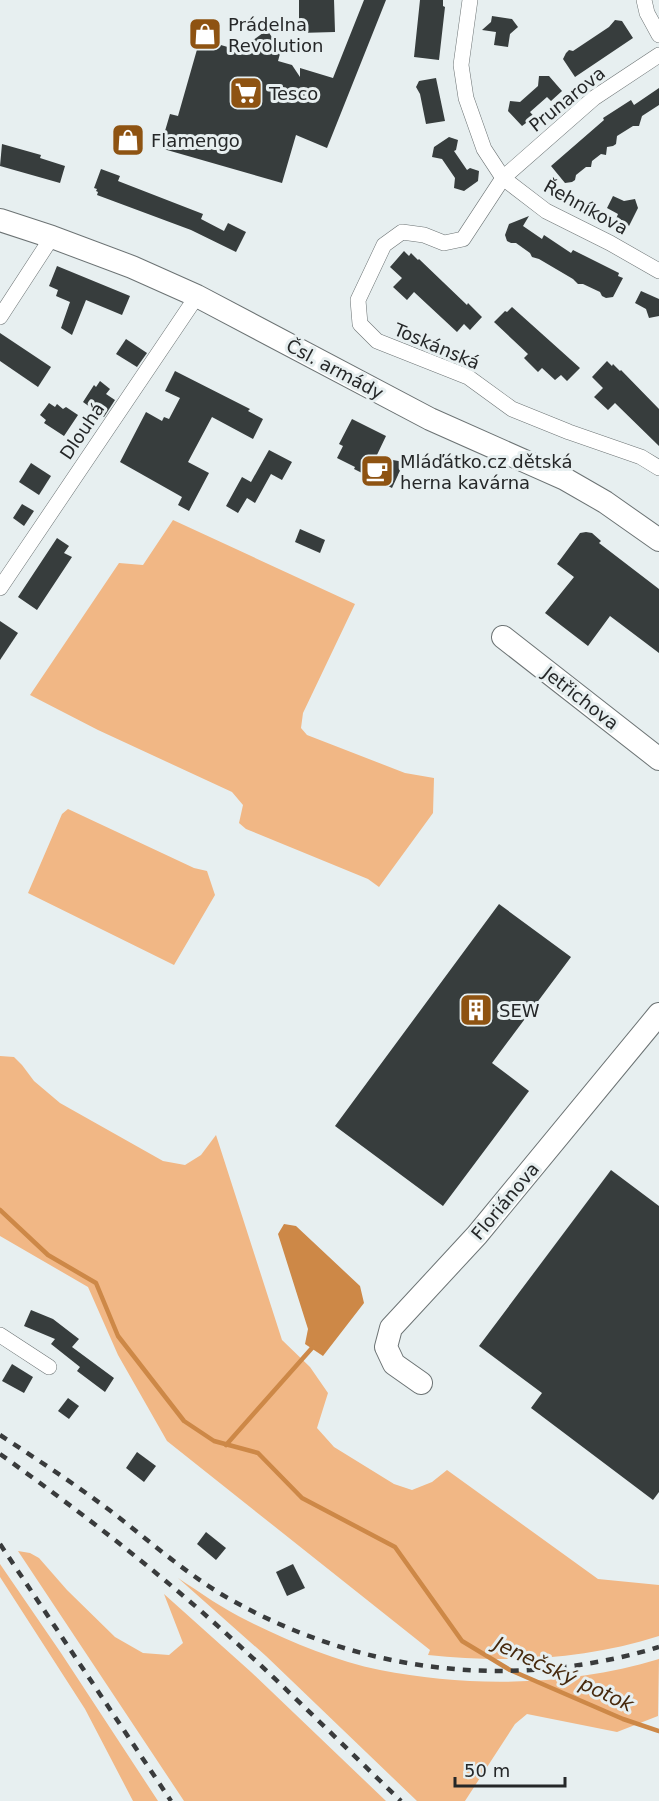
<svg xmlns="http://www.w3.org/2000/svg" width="659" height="1801" font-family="'DejaVu Sans',sans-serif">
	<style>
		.green { fill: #f1b785 }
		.water { fill: #cd8847 }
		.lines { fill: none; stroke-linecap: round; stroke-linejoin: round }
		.stream { stroke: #cd8847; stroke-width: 4.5 }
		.building { fill: #373d3d }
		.street-casing { stroke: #6c7374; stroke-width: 16 }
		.secondary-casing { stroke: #6c7374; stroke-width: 24 }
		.street { stroke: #fff; stroke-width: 15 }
		.secondary { stroke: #fff; stroke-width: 22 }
		.rail { stroke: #393b3c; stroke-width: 4.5; stroke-dasharray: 8 8; stroke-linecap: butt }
		.labels { text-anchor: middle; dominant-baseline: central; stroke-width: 6; stroke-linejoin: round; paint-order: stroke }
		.poi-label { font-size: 18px; fill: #252728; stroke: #e7eff0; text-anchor: start }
		.street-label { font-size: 18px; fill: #252728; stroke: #e7eff0 }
		.water-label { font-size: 20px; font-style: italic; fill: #46290d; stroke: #e7eff0 }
	</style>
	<rect width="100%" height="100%" fill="#e7eff0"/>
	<g class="green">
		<path d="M173 520 355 604 303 713 301 728 307 735 405 773 434 778 433 813 379 887 368 879 246 829 239 823 243 805 232 792 98 730 30 695 119 563 143 565Z"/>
		<path d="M68 809 194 868 207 871 215 895 174 965 28 893 62 814Z"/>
		<path d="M0 1056 14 1057 22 1065 34 1081 60 1103 163 1161 185 1165 201 1155 216 1135 282 1340 310 1367 328 1393 317 1428 334 1447 394 1484 412 1490 432 1482 447 1470 598 1579 659 1585V1636C584 1660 506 1663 428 1655L430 1650 167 1441 118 1355 88 1287 0 1236Z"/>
		<path d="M18 1551 30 1553 39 1558 67 1590 115 1637 143 1653 169 1655 183 1643 164 1594 251 1672 386 1801H184Z"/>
		<path d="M0 1564 61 1653 158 1801H133L85 1709 0 1577Z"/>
		<path d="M178 1578C201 1593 223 1609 248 1621 288 1641 336 1661 380 1670 472 1688 569 1686 659 1659L658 1716 617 1732 527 1714 515 1724 465 1801H417L266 1656Z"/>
	</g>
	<path class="water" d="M284 1224 296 1226 360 1286 364 1303 323 1356 305 1344 308 1329 278 1234Z"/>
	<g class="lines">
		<g class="stream">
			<path d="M0 1210 48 1255 96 1283 118 1336 184 1421 214 1441 258 1453 302 1498 395 1547 462 1641 510 1670 623 1719 659 1731"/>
			<path d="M226 1445 312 1348"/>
		</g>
	</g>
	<g class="building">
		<path d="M299 0H334L335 32 299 33Z"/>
		<path d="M364 0H386L327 148 296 135 282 183 160 148 170 114 178 116 200 39 245 52 248 44 267 30 281 50 278 61 292 65 300 77V68L333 78Z"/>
		<path d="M420 0H443V6L445 7 439 60 414 57Z"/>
		<path d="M492 16 512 19 518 27 510 34 508 47 494 45 496 32 482 30 491 22Z"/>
		<path d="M615 20 622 21 633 38 575 77 563 59 566 53 569 50 573 51 609 27Z"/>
		<path d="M539 76H549L562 91 551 101 547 97 530 112 538 121 526 123 522 126 508 111 510 101 520 102 538 86Z"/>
		<path d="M436 78 445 121 426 124 420 94 416 87 419 81Z"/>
		<path d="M659 88V105L642 116 639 126H633L617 136 616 144 613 146 607 147 606 155 601 154 592 161 591 167H586L576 175 575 180 572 182 565 183 551 166 604 120 603 118 631 100 634 105Z"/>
		<path d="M449 137 458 140 456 150 454 151 467 170 470 168 479 171 478 181 464 191 454 188 455 178 442 159 432 157 434 147Z"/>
		<path d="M2 144 41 155 40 158 65 166 60 183 0 166Z"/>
		<path d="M101 169 120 176 118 181 203 214 201 219 224 231 228 223 246 232 236 252 191 230 97 195 98 192 96 191 97 189 94 188Z"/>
		<path d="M613 196 624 201 635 199 638 208 629 226 616 219 618 214 607 208Z"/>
		<path d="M529 216 523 226 542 239 544 235 571 253 573 250 619 273 618 276 623 278 613 297 606 298 602 296 600 292 583 284H578L573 279 539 259 532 257 530 253 516 243H511L507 241 505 235 509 224Z"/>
		<path d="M404 251 409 256 411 253 418 260 419 259 467 305 468 303 482 317 470 330 464 324 457 332 414 292 407 300 393 287 402 278 390 267Z"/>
		<path d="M57 266 130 296 122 315 86 300 72 335 61 328 70 302 56 296 58 290 49 286Z"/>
		<path d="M641 291 659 299V316L649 318 646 309 635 303Z"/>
		<path d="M512 307 580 368 567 381 561 375 555 380 542 368 538 372 524 358 528 354 494 322 505 311 507 312Z"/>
		<path d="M0 333 51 367 38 387 0 361Z"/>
		<path d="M126 339 147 353 137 367 116 354Z"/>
		<path d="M607 361 612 366 613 364 620 371 621 370 659 409V446L615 403 608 410 594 397 603 388 592 377Z"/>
		<path d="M175 371 250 409 248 411 263 419 253 439 212 417 188 462 209 473 189 511 178 505 182 497 120 462 146 412 162 421 164 417 169 419 180 398 165 391Z"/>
		<path d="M100 381 110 389 106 394 115 400 104 417 83 402 94 385 96 387Z"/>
		<path d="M49 403 55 407 57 404 63 409 66 407 78 415 64 436 44 423 46 420 40 415Z"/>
		<path d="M352 419 386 436 376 457 404 462 392 488 354 469 355 467 337 458 343 446 339 444Z"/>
		<path d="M269 450 292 462 282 480 271 474 255 503 247 498 238 513 226 506 242 477 251 482Z"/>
		<path d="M31 463 51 476 39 495 19 482Z"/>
		<path d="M22 504 34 511 24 526 13 518Z"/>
		<path d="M300 529 325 540 320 553 295 542Z"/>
		<path d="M586 532 592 533 601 541 599 543 659 589V653L610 616 588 646 545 613 574 577 557 564 580 533Z"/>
		<path d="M57 538 69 546 64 553 72 557 37 610 18 597Z"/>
		<path d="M0 621 18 633 0 660Z"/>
		<path d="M499 904 571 957 492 1063 529 1091 443 1206 335 1126Z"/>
		<path d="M611 1170 659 1206V1492L653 1500 531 1408 542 1393 479 1346Z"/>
		<path d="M31 1310 53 1319 79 1339 72 1347 114 1378 105 1392 77 1371 80 1367 51 1344 55 1339 24 1326Z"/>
		<path d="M12 1364 33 1377 24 1393 2 1381Z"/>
		<path d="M68 1398 79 1406 69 1419 58 1411Z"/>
		<path d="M137 1452 156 1466 144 1482 126 1468Z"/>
		<path d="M206 1532 226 1548 216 1560 197 1544Z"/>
		<path d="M293 1564 305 1588 287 1596 276 1572Z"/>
	</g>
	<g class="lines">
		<g class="street-casing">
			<g id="street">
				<path d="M470 0 461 65 466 98 484 149 503 178 546 211 610 243 659 271"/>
				<path d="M644 0 647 13 659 35"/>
				<path d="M659 55 594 98 503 178 463 239 444 243 424 235 402 232 384 245 358 300 360 324 377 341 468 377 512 409 569 432 641 457 659 468"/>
				<path d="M0 317 52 237"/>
				<path d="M0 588 197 296"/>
				<path d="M0 1335 49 1367"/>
			</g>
		</g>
		<g class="secondary-casing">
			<g id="secondary">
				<path d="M0 220 52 237 132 267 197 296 430 419 565 479 605 502 659 540"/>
				<path d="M503 637 659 759"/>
				<path d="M421 1383 394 1364 386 1347 391 1328 477 1235 659 1014"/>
			</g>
		</g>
		<use href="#street" class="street"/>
		<use href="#secondary" class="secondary"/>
		<g class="rail">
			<path d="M0 1435C38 1460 76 1485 112 1512 148 1540 182 1570 221 1594 355 1673 511 1692 659 1647"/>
			<path d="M0 1454C60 1497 118 1541 174 1588 254 1655 326 1729 401 1801"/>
			<path d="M0 1544 171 1801"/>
		</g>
	</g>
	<defs>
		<g id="shop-square" transform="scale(1.725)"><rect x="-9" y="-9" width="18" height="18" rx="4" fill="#8e5312" stroke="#e7eff0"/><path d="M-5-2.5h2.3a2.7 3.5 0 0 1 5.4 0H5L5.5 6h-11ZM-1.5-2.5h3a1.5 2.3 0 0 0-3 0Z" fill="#fff"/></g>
		<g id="supermarket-square" transform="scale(1.725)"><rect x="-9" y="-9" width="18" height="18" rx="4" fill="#8e5312" stroke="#e7eff0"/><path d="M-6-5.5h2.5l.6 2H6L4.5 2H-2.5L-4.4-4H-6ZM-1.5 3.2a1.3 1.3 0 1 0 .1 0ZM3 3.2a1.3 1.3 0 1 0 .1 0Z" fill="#fff"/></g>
		<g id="cafe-square" transform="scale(1.725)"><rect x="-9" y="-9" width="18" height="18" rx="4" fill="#8e5312" stroke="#e7eff0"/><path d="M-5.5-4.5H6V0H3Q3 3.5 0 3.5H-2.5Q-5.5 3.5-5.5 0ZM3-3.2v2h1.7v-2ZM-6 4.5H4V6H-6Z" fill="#fff"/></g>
		<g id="building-square" transform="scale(1.725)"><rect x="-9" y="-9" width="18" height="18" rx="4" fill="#8e5312" stroke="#e7eff0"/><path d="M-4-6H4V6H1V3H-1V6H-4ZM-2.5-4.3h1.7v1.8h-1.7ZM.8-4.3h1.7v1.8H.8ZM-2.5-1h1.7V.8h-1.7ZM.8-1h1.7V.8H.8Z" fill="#fff"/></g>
	</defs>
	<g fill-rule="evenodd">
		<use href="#shop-square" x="205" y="34"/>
		<use href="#supermarket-square" x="246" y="93"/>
		<use href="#shop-square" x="128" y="140"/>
		<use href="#cafe-square" x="377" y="471"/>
		<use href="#building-square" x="476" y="1010"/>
	</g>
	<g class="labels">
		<g class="poi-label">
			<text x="228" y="24">Prádelna<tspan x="228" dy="21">Revolution</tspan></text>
			<text x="269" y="93">Tesco</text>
			<text x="151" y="140">Flamengo</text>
			<text x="400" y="461">Mláďátko.cz dětská<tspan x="400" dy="21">herna kavárna</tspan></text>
			<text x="499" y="1010">SEW</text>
		</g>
		<g class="street-label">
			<text transform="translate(567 99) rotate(-39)">Prunarova</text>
			<text transform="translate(586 207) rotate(29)">Řehníkova</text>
			<text transform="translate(437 346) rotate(23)">Toskánská</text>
			<text transform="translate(335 369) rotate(28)">Čsl. armády</text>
			<text transform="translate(82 431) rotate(-56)">Dlouhá</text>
			<text transform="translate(581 698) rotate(38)">Jetřichova</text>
			<text transform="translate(505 1201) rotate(-50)">Floriánova</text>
		</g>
		<g class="water-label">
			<text transform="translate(564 1674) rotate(25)">Jenečský potok</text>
		</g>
	</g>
	<path d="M455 1777v9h110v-9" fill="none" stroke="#252728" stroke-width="3"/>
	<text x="464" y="1777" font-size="18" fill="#252728" stroke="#e7eff0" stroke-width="4.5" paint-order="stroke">50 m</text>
</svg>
